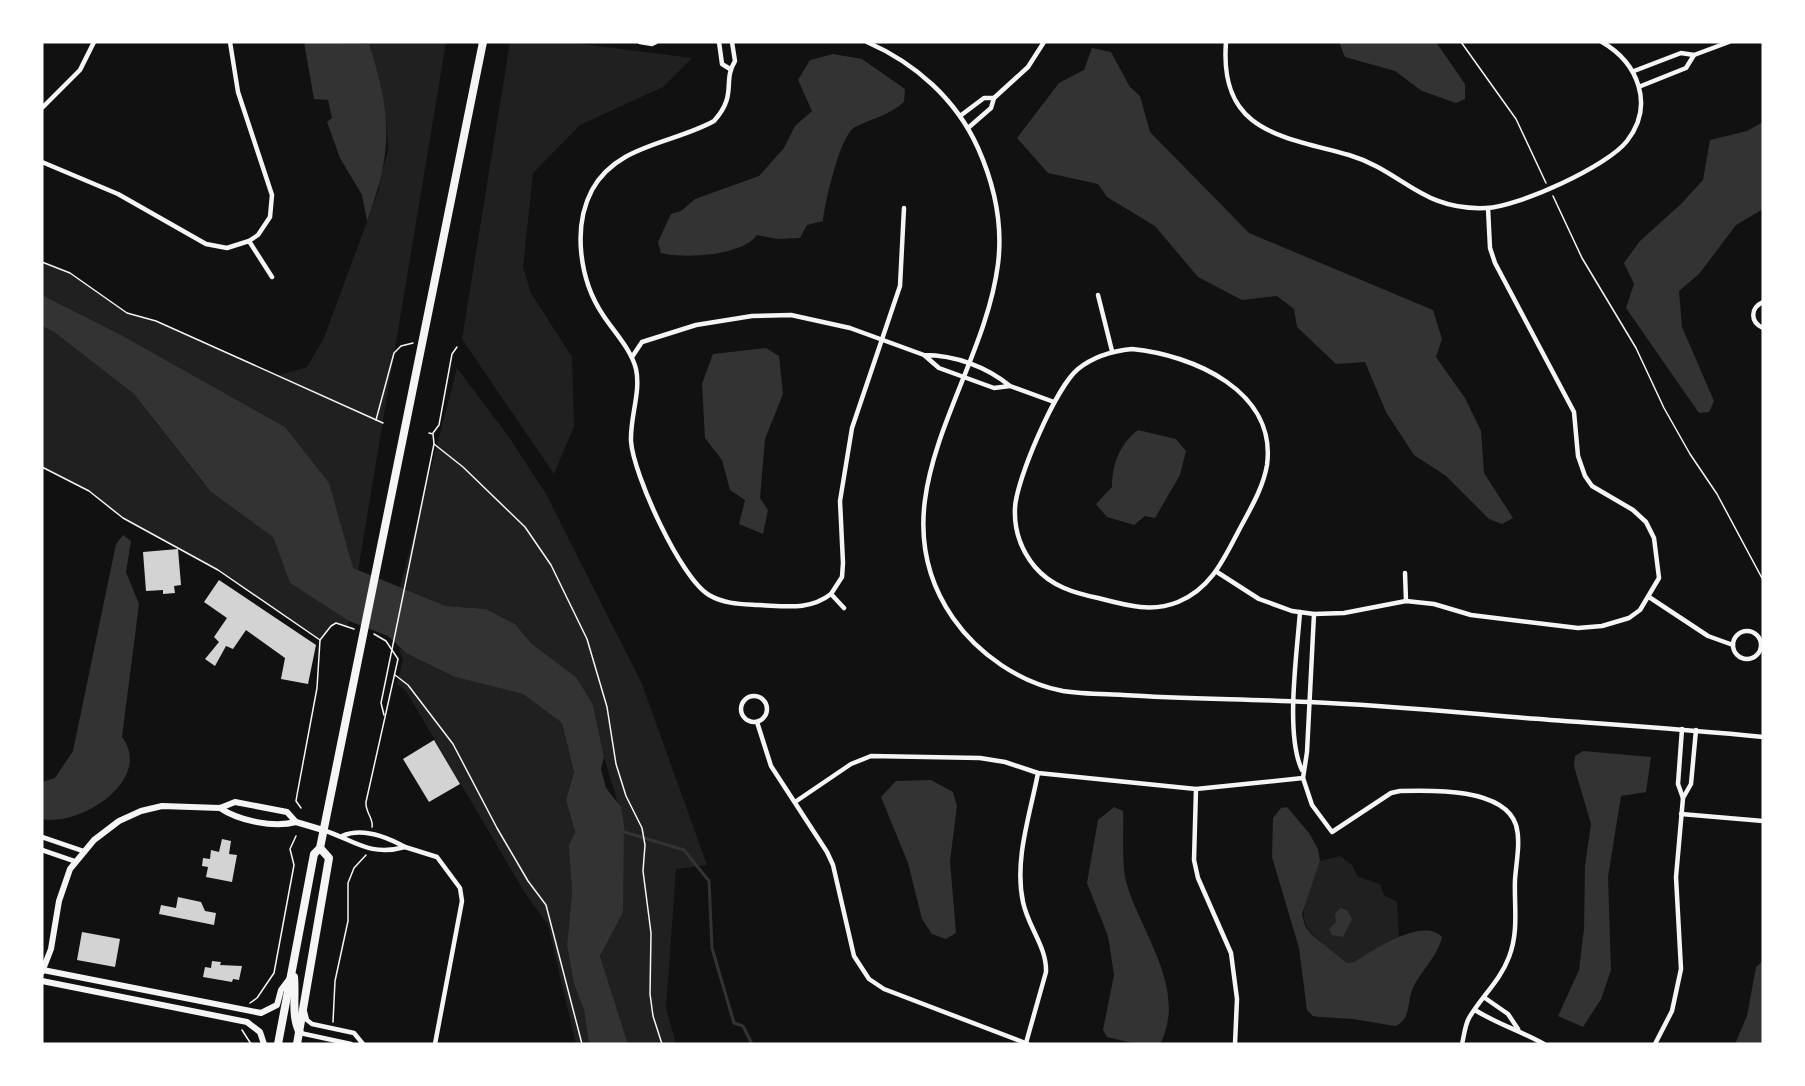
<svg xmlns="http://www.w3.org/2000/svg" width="1805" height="1086" font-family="Karla,sans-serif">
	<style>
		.green { fill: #202020 }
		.water { fill: #333 }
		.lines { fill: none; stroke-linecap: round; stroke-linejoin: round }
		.stream { stroke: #333; stroke-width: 3 }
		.building { fill: #d3d3d3 }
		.path { stroke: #f5f5f5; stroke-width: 1.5 }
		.minor { stroke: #f5f5f5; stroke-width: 4.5 }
		.tertiary { stroke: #f5f5f5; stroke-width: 6 }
		.trunk { stroke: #f5f5f5; stroke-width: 8 }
	</style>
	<rect width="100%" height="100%" fill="#111"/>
	<g class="green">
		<path d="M367 42H446L358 571 353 568 285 427 123 336 42 295V262L70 273 127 313 156 321 276 376 307 367 324 338 379 189C379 174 387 161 388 148 388 121 379 65 367 42Z"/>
		<path d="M510 42H566L692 58 663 87 580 125 533 173 523 267 531 293 572 357 574 426 554 474 462 339Z"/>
		<path d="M42 326 54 332 134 394 203 483 273 537 285 569 349 621 347 628 336 623 331 626 320 640 218 570 123 518 89 491 42 467Z"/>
		<path d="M457 368 509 437 546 494 642 684 707 865 676 869 666 1008 676 1044H628L600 956 610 936 622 863 624 824 604 757 593 705 577 678 531 643 515 624 486 609 446 606 400 587Z"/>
		<path d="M399 648 455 677 523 694 562 723 574 772 566 800 575 832 570 845 572 892 567 946 574 984 584 1010 589 1044H576L548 925 525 893 406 691 397 684 403 660Z"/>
		<path d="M1340 856 1352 865 1358 877 1380 884 1384 895 1397 902 1399 937 1354 962 1347 963C1292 919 1297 926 1320 861Z"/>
	</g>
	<g class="water">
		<path d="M304 42 369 44C392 114 393 152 367 221L362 195 340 158 327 122 332 118 328 100 314 99Z"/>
		<path d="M1339 42H1436L1465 84V99L1456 103 1422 91 1395 71 1345 57Z"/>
		<path d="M1092 48 1111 52 1130 87 1140 96 1150 132 1249 233 1433 310 1442 339 1436 357 1465 398 1481 431 1484 473 1513 518 1502 524 1489 519 1446 476 1414 455 1386 412 1365 362 1336 364 1297 327 1294 309 1277 296 1242 300 1198 277 1155 226 1107 197 1098 184 1048 173 1017 138 1059 83 1084 70Z"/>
		<path d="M833 54 862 59 905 89 904 102C888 116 873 118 855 127 840 135 825 202 823 221L807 225 800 238 777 239 757 235C742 256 684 259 661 253L658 242 671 214 681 211 695 199 759 176 784 148 795 126 812 111 798 80 810 60Z"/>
		<path d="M1763 122V209L1736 225 1699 274 1679 291 1682 327 1714 401 1709 412 1699 413 1626 308 1634 284 1624 263 1640 241 1681 204 1703 180 1710 140 1747 131Z"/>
		<path d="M42 295 123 336 285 427 329 483 353 568 446 606 486 609 515 624 531 643 577 678 593 705 604 757 601 769 606 788 621 807 624 824 623 912 600 956 628 1044H589L584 1010 574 984 567 946 572 892 569 845 575 832 566 800 574 772 562 723 523 694 455 677 406 653 388 636 349 621 290 583 273 537 210 491 134 394 54 332 42 326Z"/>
		<path d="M766 348 779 356 783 394 765 439 760 498 768 510 763 534 739 524 745 500 730 490 722 460 705 438 702 384 713 354Z"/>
		<path d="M1138 430 1176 439 1186 451 1180 475 1155 518 1145 516 1134 525 1107 517 1096 504 1112 487C1112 464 1120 444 1138 430Z"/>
		<path d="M123 535 131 541 126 572 139 604 122 737C154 780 80 827 42 819V782L55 778 73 751 116 544Z"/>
		<path d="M1583 751 1651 757 1646 792 1621 796 1608 877 1611 970 1601 999 1583 1027 1558 1016 1579 970 1584 929 1585 866 1591 824 1574 766 1575 756Z"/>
		<path d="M931 780 953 792 957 806 950 861 956 933 946 939 932 934 922 919 908 863 881 797 896 781Z"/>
		<path d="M1114 807 1123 811C1124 832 1121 866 1127 885 1142 934 1188 991 1160 1044H1136L1107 1037 1103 1030 1114 975 1108 936 1087 883 1098 820Z"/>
		<path d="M1287 807 1309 833 1318 849 1320 861 1302 914 1305 926 1312 935 1347 963 1354 962C1372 951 1423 916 1442 937 1438 956 1420 972 1412 990 1407 1003 1411 1020 1395 1026L1353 1019 1320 1017 1313 1016 1307 1010 1299 948 1272 857 1273 818 1281 808Z"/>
		<path d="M1340 908 1347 910 1352 919 1343 937 1332 935 1329 929 1336 922 1335 914Z"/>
		<path d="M1763 961V1044H1735L1747 1016 1756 967Z"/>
	</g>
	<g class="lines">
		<path class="stream" d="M621 831 684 850 709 881 712 948 734 1023 743 1026 752 1044"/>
	</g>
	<g class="building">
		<path d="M178 549 181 585 174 586 175 593 163 594V590L146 591 143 552Z"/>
		<path d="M219 580 316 645 308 684 281 679 285 658 246 630 233 649 226 646 215 666 205 659 219 642 214 637 227 618 204 602Z"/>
		<path d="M434 740 460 784 429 802 403 759Z"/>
		<path d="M222 839 231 841 229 854 237 855 232 882 206 877 208 867 202 866 203 858 210 859 211 850 219 852Z"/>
		<path d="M178 897 201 902 205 911 216 913 214 925 159 914 161 905 176 908Z"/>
		<path d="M82 932 120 939 115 967 77 960Z"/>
		<path d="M212 961 221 962 220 965 242 966 239 980 233 979 232 982 203 977 205 967 211 968Z"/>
	</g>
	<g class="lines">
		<g class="path">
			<path d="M1461 42 1516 119 1546 183"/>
			<path d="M1553 196 1582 258 1636 348 1664 408 1690 454 1717 494 1763 580"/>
			<path d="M42 262 70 273 127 313 156 321 383 423"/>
			<path d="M376 420 394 353 401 346 413 343"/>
			<path d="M429 433 433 434 434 444 463 467 525 527 551 565 587 639 607 707 616 764 626 796 642 828 645 845 643 871 651 933 650 994 653 1016 662 1044"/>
			<path d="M433 433 439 425 452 354 457 347"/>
			<path d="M42 467 89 491 123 518 218 570 320 640"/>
			<path d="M395 675 408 685 453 744 497 828 528 881 546 905 582 1044"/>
			<path d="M384 715 381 703 434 444"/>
			<path d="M301 808 296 801 297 795 317 688 320 640 331 626 336 623 354 629"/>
			<path d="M372 827C374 819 365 812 366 802L398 659 386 641 374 634"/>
			<path d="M250 1003 257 998 274 973 294 865 290 849 296 836"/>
			<path d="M333 1022 335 981 348 921V883L354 868 366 855"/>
			<path d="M242 1030 251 1044"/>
		</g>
		<g class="minor">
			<path d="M230 42 238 92 272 195 270 217 258 235 249 241"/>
			<path d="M640 42 652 44 656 42"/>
			<path d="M719 42 722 64 730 69"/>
			<path d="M732 42 735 61C722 82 738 94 714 121 673 144 617 144 592 190 572 228 580 281 603 315 614 332 631 349 636 369 641 392 630 417 631 441 633 474 681 579 709 595 724 604 741 604 758 605 785 606 809 611 831 594"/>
			<path d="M867 42C915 63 956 99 978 148 994 184 1003 224 998 264 983 384 871 500 953 618 978 654 1020 683 1063 691 1082 694 1103 694 1123 695 1185 699 1247 699 1309 702 1381 705 1453 712 1525 718 1604 724 1684 729 1763 737"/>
			<path d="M1226 42C1219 132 1281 136 1349 155 1403 171 1421 211 1486 208 1518 207 1608 166 1627 141 1655 105 1638 63 1602 42"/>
			<path d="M1694 55 1729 42"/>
			<path d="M1634 71 1681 53 1694 55 1686 68 1641 86"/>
			<path d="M994 98 1028 67 1044 42"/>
			<path d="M42 108 80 70 94 42"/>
			<path d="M960 116 984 98H994L991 108 968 128"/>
			<path d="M42 162 118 194 206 244 227 248 249 241 272 277"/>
			<path d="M1098 295 1112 351"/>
			<path d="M1763 302C1750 308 1750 322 1763 328"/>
			<path d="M1132 349C1193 355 1277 391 1267 465 1263 489 1249 511 1238 532 1223 561 1210 589 1178 602 1151 613 1125 605 1098 598 1074 593 1051 586 1035 567 1021 550 1014 529 1015 508 1016 480 1056 387 1078 369 1094 356 1112 351 1132 349Z"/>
			<path d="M632 357 642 342 696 325 752 316 791 315 850 328 924 355 939 368 994 388 1010 386C987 367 955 355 924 355"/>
			<path d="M1010 386 1054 402"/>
			<path d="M1217 572 1259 599 1292 611 1314 614 1344 613 1406 601 1434 604 1471 615 1578 628 1602 626 1629 618 1640 610 1659 578 1654 538 1646 522 1633 510 1592 486 1585 476 1578 456 1574 412 1495 263 1490 248 1488 208"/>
			<path d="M1405 573 1406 601"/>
			<path d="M1649 597 1708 636 1733 645"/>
			<path d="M844 608 831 594 842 577 843 563 840 501 852 428 900 286 904 208"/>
			<path d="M1300 612C1297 653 1285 735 1302 770"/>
			<path d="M1314 614 1307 752 1303 778 1312 805 1332 832 1391 793 1400 791C1433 790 1504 788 1516 825 1521 842 1516 863 1515 880 1514 906 1519 931 1509 957 1500 981 1482 996 1469 1018 1465 1025 1464 1036 1462 1044"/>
			<circle cx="1747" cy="645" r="14"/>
			<circle cx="754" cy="709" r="13"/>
			<path d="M757 722 771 766 827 852 833 865 854 956 869 979 884 989 1028 1044"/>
			<path d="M1196 789 1194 860 1198 878 1231 953 1237 999 1235 1044"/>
			<path d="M1683 798 1691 784 1696 730"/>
			<path d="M795 802 851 764 871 756 980 758 1005 762 1038 773 1196 789 1303 778"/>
			<path d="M1681 814 1763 821"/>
			<path d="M323 830C354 840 369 857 405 847 387 837 362 827 342 836"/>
			<path d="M42 837 83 851"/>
			<path d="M405 847 437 857 460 888 462 901 435 1044"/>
			<path d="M42 850 74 861"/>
			<path d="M1485 998 1508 1014 1518 1029"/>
			<path d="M1475 1010C1497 1024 1521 1031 1544 1044"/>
			<path d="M305 1012 307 1020 312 1024 354 1033 363 1044"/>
			<path d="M300 1033 351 1044"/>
			<path d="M1026 1043 1046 972C1047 947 1028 927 1023 902 1014 860 1030 815 1038 773"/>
			<path d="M1655 1044 1672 1011 1681 969 1676 877 1683 798 1678 784 1682 729"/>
		</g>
		<g class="tertiary">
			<path d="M296 822 323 830"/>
			<path d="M43 970 261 1013 277 1005 281 990 290 978"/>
			<path d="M42 972 51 949 59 901 70 869 94 840 119 821 141 811 162 806 220 808 235 802 287 812 296 822C274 828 239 821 220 808"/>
			<path d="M42 981 247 1022 260 1032 264 1044"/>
		</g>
		<g class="trunk">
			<path d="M294 977C296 996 291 1017 300 1033"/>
			<path d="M278 1044 314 854 320 848 483 42"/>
			<path d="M297 1044 329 858 320 848"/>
		</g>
	</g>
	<rect width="1805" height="1086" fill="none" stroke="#ffffff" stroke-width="87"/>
</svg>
